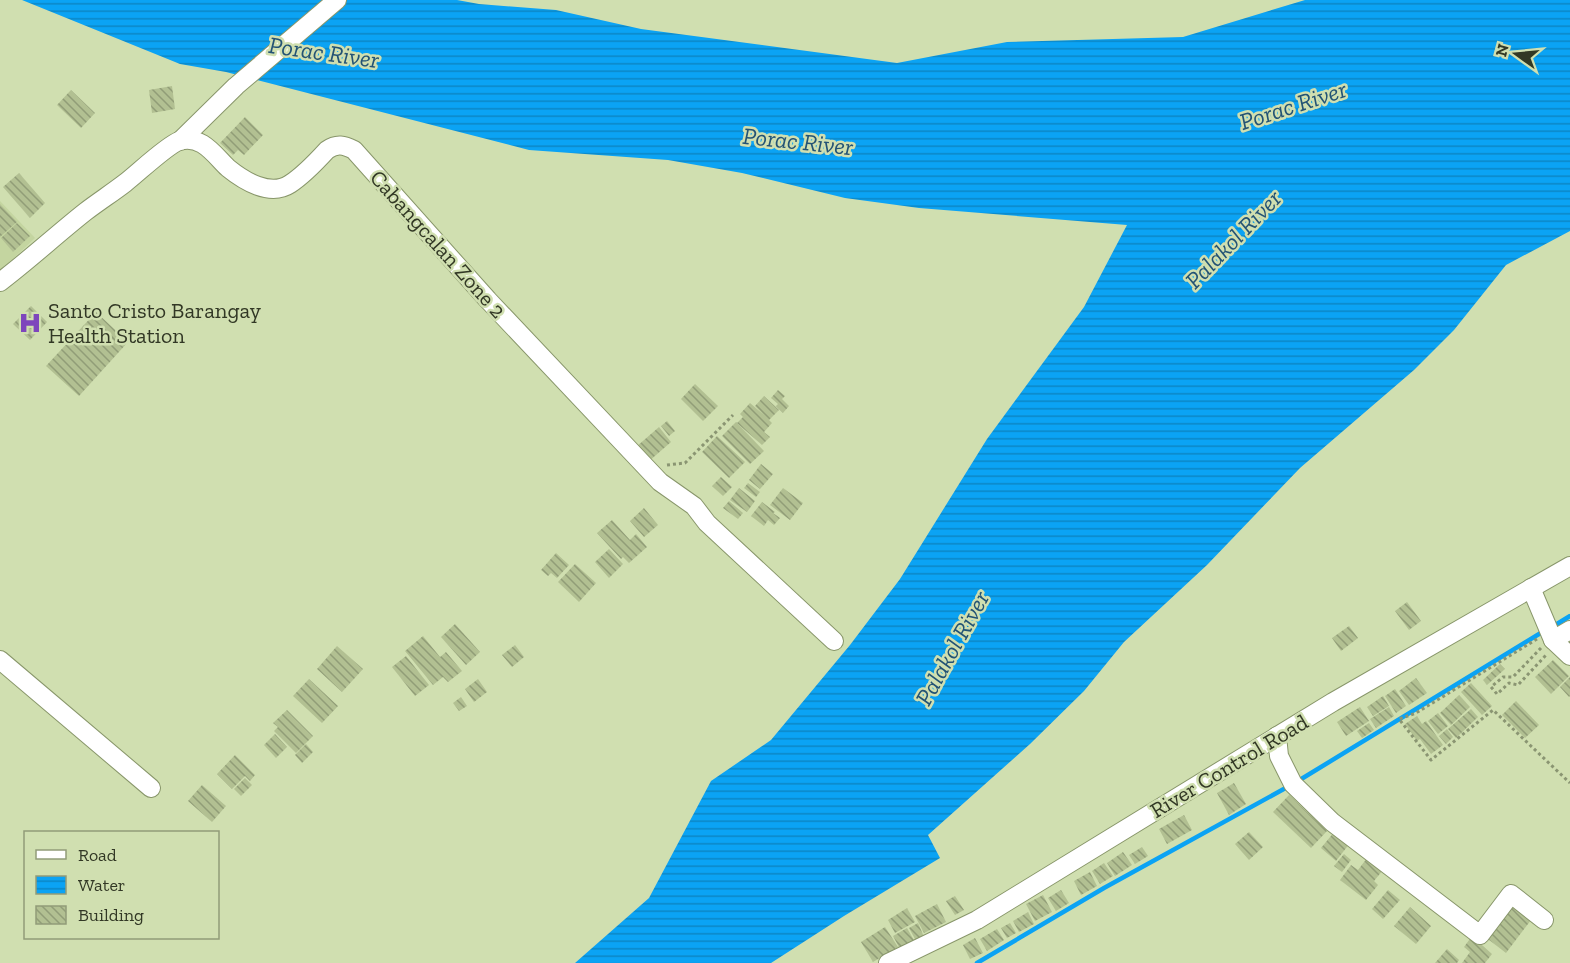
<svg xmlns="http://www.w3.org/2000/svg" width="1570" height="963" font-family="'Zilla Slab',serif">
	<style>
		.built { fill: #c4d5a0 }
		.water { fill: url(#water-rules) }
		.lines { fill: none; stroke-linecap: round; stroke-linejoin: round }
		.stream { stroke: #0ba3f4; stroke-width: 4.5 }
		.building { fill: url(#building-back-hatch) }
		.minor-casing { stroke: #88966a; stroke-width: 20 }
		.path { stroke: #8a9572; stroke-width: 3; stroke-dasharray: 3 3; stroke-linecap: butt }
		.minor { stroke: #fff; stroke-width: 18 }
		.labels { text-anchor: middle; dominant-baseline: central; stroke-width: 5; stroke-linejoin: round; paint-order: stroke }
		.street-label { font-size: 22px; fill: #323825; stroke: #d0dfb0 }
		.poi-label { font-size: 22px; fill: #323825; stroke: #d0dfb0; text-anchor: start }
		.water-label { font-size: 24px; font-style: italic; fill: #235375; stroke: #d0dfb0 }
	</style>
	<defs>
		<pattern id="water-rules" width="6" height="5" patternUnits="userSpaceOnUse" patternTransform="scale(1.5)"><rect width="6" height="5" fill="#0ba3f4"/><path d="M0 2.5h6" fill="none" stroke="#0c86c5"/></pattern>
		<pattern id="building-back-hatch" width="6" height="6" patternUnits="userSpaceOnUse" patternTransform="scale(1.5)"><rect width="6" height="6" fill="#b2c092"/><path d="M-1 5l2 2M0 0l6 6M5-1l2 2" fill="none" stroke="#919d77"/></pattern>
	</defs>
	<rect width="100%" height="100%" fill="#d0dfb0"/>
	<path class="built" d="M0 201 35 238 0 271Z"/>
	<path class="water" d="M22 0H457L479 4 556 10 641 29 897 63 1007 42 1183 37 1305 0H1570V231L1506 265 1454 330 1414 370 1300 468 1207 565 1124 642 1084 691 1030 744 928 835 940 858 844 916 771 963H575L649 898 711 781 771 740 850 645 900 579 987 439 1084 307 1127 225 919 208 845 198 742 173 668 160 529 150 226 72 180 64Z"/>
	<g class="lines">
		<g class="stream">
			<path d="M1552 627 1570 616"/>
			<path d="M1298 781 1544 631"/>
			<path d="M977 963 1104 888 1291 785"/>
		</g>
	</g>
	<g class="building">
		<path d="M172 86 175 109 152 113 149 90Z"/>
		<path d="M71 90 95 113 81 128 57 105Z"/>
		<path d="M245 117 263 135 244 155 238 150 233 155 220 143Z"/>
		<path d="M19 173 45 203 30 218 3 187Z"/>
		<path d="M0 204 17 222 0 237Z"/>
		<path d="M17 223 30 236 13 252 1 238Z"/>
		<path d="M31 306 47 322 30 340 13 324Z"/>
		<path d="M96 312 128 342 79 396 46 366Z"/>
		<path d="M695 384 718 406 703 421 681 399Z"/>
		<path d="M778 390 785 396 782 399 789 406 783 413 776 406 778 404 771 398Z"/>
		<path d="M764 396 779 410 769 420 772 423 764 432 770 437 762 445 737 423 743 417 740 414 750 403 764 415 755 406Z"/>
		<path d="M667 421 675 431 669 436 661 426Z"/>
		<path d="M736 422 764 451 750 464 722 436Z"/>
		<path d="M659 427 671 442 648 462 636 447Z"/>
		<path d="M717 436 745 462 729 478 702 452Z"/>
		<path d="M761 464 773 474 760 489 749 480Z"/>
		<path d="M721 477 732 487 723 496 712 486Z"/>
		<path d="M748 483 760 492 756 497 744 488Z"/>
		<path d="M739 488 755 501 747 512 730 500Z"/>
		<path d="M783 488 803 503 790 520 770 505Z"/>
		<path d="M729 501 743 513 738 519 723 508Z"/>
		<path d="M762 502 775 512 773 513 780 518 774 525 768 520 764 526 751 516Z"/>
		<path d="M644 508 658 525 644 537 630 521Z"/>
		<path d="M612 520 630 540 636 534 647 547 629 563 623 557 621 559 597 533Z"/>
		<path d="M609 549 623 564 609 578 595 562Z"/>
		<path d="M556 553 569 565 557 578 551 573 548 576 541 570Z"/>
		<path d="M575 564 596 583 579 602 558 582Z"/>
		<path d="M1407 602 1421 621 1409 630 1395 611Z"/>
		<path d="M455 624 480 652 466 665 441 637Z"/>
		<path d="M1349 626 1358 638 1341 651 1332 638Z"/>
		<path d="M423 636 440 657 446 652 462 671 448 682 443 677 433 685 405 651Z"/>
		<path d="M515 645 524 657 512 667 502 655Z"/>
		<path d="M337 646 363 669 342 692 317 669Z"/>
		<path d="M406 656 429 685 415 696 392 667Z"/>
		<path d="M1553 660 1569 676 1551 694 1535 677Z"/>
		<path d="M1500 664 1505 669 1487 685 1483 680Z"/>
		<path d="M1570 677V696L1569 697 1560 687Z"/>
		<path d="M1416 678 1427 693 1409 705 1399 691Z"/>
		<path d="M309 679 338 706 322 723 293 696Z"/>
		<path d="M478 679 487 692 474 702 465 689Z"/>
		<path d="M1471 683 1492 706 1482 715 1461 692Z"/>
		<path d="M1395 689 1406 706 1396 713 1385 696Z"/>
		<path d="M1459 695 1470 707 1451 725 1440 713Z"/>
		<path d="M1383 696 1389 706 1373 716 1367 707Z"/>
		<path d="M461 697 467 706 459 711 453 703Z"/>
		<path d="M1516 701 1539 725 1525 738 1502 715Z"/>
		<path d="M1360 707 1369 721 1346 736 1337 722Z"/>
		<path d="M1389 707 1394 716 1376 728 1370 719Z"/>
		<path d="M1471 709 1478 717 1456 738 1448 729Z"/>
		<path d="M287 710 313 736 296 753 274 731 278 727 273 723Z"/>
		<path d="M1438 713 1448 726 1438 734 1428 721Z"/>
		<path d="M1417 716 1422 724 1426 721 1443 745 1431 754 1420 739 1417 741 1405 724Z"/>
		<path d="M1369 723 1374 730 1362 738 1357 731Z"/>
		<path d="M1447 729 1453 737 1446 744 1439 736Z"/>
		<path d="M275 734 287 747 276 758 264 745Z"/>
		<path d="M306 744 313 752 302 763 295 755Z"/>
		<path d="M235 755 255 775 250 781 245 776 232 789 217 774Z"/>
		<path d="M245 778 252 785 241 796 234 789Z"/>
		<path d="M1234 783 1246 804 1229 815 1217 793Z"/>
		<path d="M202 785 226 806 212 822 188 801Z"/>
		<path d="M1289 795 1327 831 1311 848 1273 812Z"/>
		<path d="M1184 815 1192 830 1167 844 1159 829Z"/>
		<path d="M1335 831 1350 843 1336 861 1321 848Z"/>
		<path d="M1249 832 1263 847 1249 860 1235 844Z"/>
		<path d="M1142 847 1148 856 1135 864 1129 855Z"/>
		<path d="M1123 852 1132 865 1115 876 1107 863Z"/>
		<path d="M1344 854 1351 860 1342 872 1334 866Z"/>
		<path d="M1367 858 1383 870 1374 881 1378 885 1366 900 1340 880 1351 865 1358 870Z"/>
		<path d="M1104 863 1113 876 1100 884 1092 871Z"/>
		<path d="M1090 872 1097 886 1081 895 1074 881Z"/>
		<path d="M1061 890 1069 903 1056 911 1048 898Z"/>
		<path d="M1388 890 1400 900 1383 919 1372 909Z"/>
		<path d="M1043 895 1052 912 1035 921 1026 904Z"/>
		<path d="M955 896 964 910 955 915 946 901Z"/>
		<path d="M1509 903 1531 920 1506 953 1484 936Z"/>
		<path d="M937 904 946 922 924 933 915 916Z"/>
		<path d="M1410 907 1431 926 1416 944 1394 926Z"/>
		<path d="M907 908 915 922 895 933 888 920Z"/>
		<path d="M1028 912 1034 924 1019 932 1013 921Z"/>
		<path d="M918 923 924 937 916 941 909 928Z"/>
		<path d="M1010 923 1016 933 1007 938 1001 928Z"/>
		<path d="M885 927 898 947 873 962 861 942Z"/>
		<path d="M907 928 915 942 901 951 893 936Z"/>
		<path d="M997 929 1004 940 987 951 980 939Z"/>
		<path d="M1472 936 1492 954 1485 963H1462L1470 952 1464 947Z"/>
		<path d="M975 938 983 953 970 959 963 945Z"/>
		<path d="M1447 949 1459 960 1457 963H1435Z"/>
	</g>
	<g class="lines">
		<g class="minor-casing">
			<g id="minor">
				<path d="M180 141 236 86 337 0"/>
				<path d="M0 282C29 260 56 235 85 212 98 202 112 193 125 183 138 173 166 146 179 141 202 134 215 156 228 168 244 181 270 197 290 184 304 175 316 162 327 150 337 143 344 145 354 150L488 300 660 482 694 506 707 523 834 641"/>
				<path d="M1531 588 1553 640 1570 656"/>
				<path d="M1553 640 1570 630"/>
				<path d="M0 660 151 788"/>
				<path d="M1277 736 1279 756 1293 784 1332 822 1480 935 1511 894 1544 920"/>
				<path d="M888 963 977 920 1333 702 1570 566"/>
			</g>
		</g>
		<g class="path">
			<path d="M667 465 685 463 733 415"/>
			<path d="M1537 639 1416 713 1399 719 1431 760 1493 710 1570 783"/>
			<path d="M1541 648 1513 677H1503L1491 687 1497 694 1509 683 1518 685 1547 654"/>
		</g>
		<use href="#minor" class="minor"/>
	</g>
	<defs>
		<g id="hospital-bare" transform="scale(1.8)"><path d="M-5-5h3v3.5h4V-5h3V5h-3V1.5h-4V5h-3Z" fill="#7e46bc" stroke="#d0dfb0" stroke-width="2.5" paint-order="stroke"/></g>
	</defs>
	<g fill-rule="evenodd">
		<use href="#hospital-bare" x="30" y="323"/>
	</g>
	<g class="labels">
		<g class="street-label">
			<text transform="translate(438 244) rotate(48)">Cabangcalan Zone 2</text>
			<text transform="translate(1229 766) rotate(-31)">River Control Road</text>
		</g>
		<g class="poi-label">
			<text x="48" y="310">Santo Cristo Barangay<tspan x="48" dy="25">Health Station</tspan></text>
		</g>
		<g class="water-label">
			<text transform="translate(324 52) rotate(8)">Porac River</text>
			<text transform="translate(1293 105) rotate(-18)">Porac River</text>
			<text transform="translate(798 141) rotate(6)">Porac River</text>
			<text transform="translate(1233 239) rotate(-46)">Palakol River</text>
			<text transform="translate(952 648) rotate(-61)">Palakol River</text>
		</g>
	</g>
	<rect x="24" y="831" width="195" height="108" fill="#d0dfb0" stroke="#919c78" stroke-width="1.5"/>
	<rect x="36" y="850" width="30" height="9" fill="#ffffff" stroke="#919c78" stroke-width="1.5"/>
	<text x="78" y="861" font-size="18" fill="#323825">Road</text>
	<rect x="36" y="876" width="30" height="18" fill="url(#water-rules)" stroke="#919c78" stroke-width="1.5"/>
	<text x="78" y="891" font-size="18" fill="#323825">Water</text>
	<rect x="36" y="906" width="30" height="18" fill="url(#building-back-hatch)" stroke="#919c78" stroke-width="1.5"/>
	<text x="78" y="921" font-size="18" fill="#323825">Building</text>
	<g transform="translate(1516 54) rotate(285)" stroke="#d0dfb0" stroke-width="4.5" paint-order="stroke">
	<path d="M0-4.5L10 22L0 15L-10 22Z" fill="#323825"/>
	<text y="-9" font-size="16" font-weight="bold" text-anchor="middle" fill="#323825">N</text>
	</g>
</svg>
